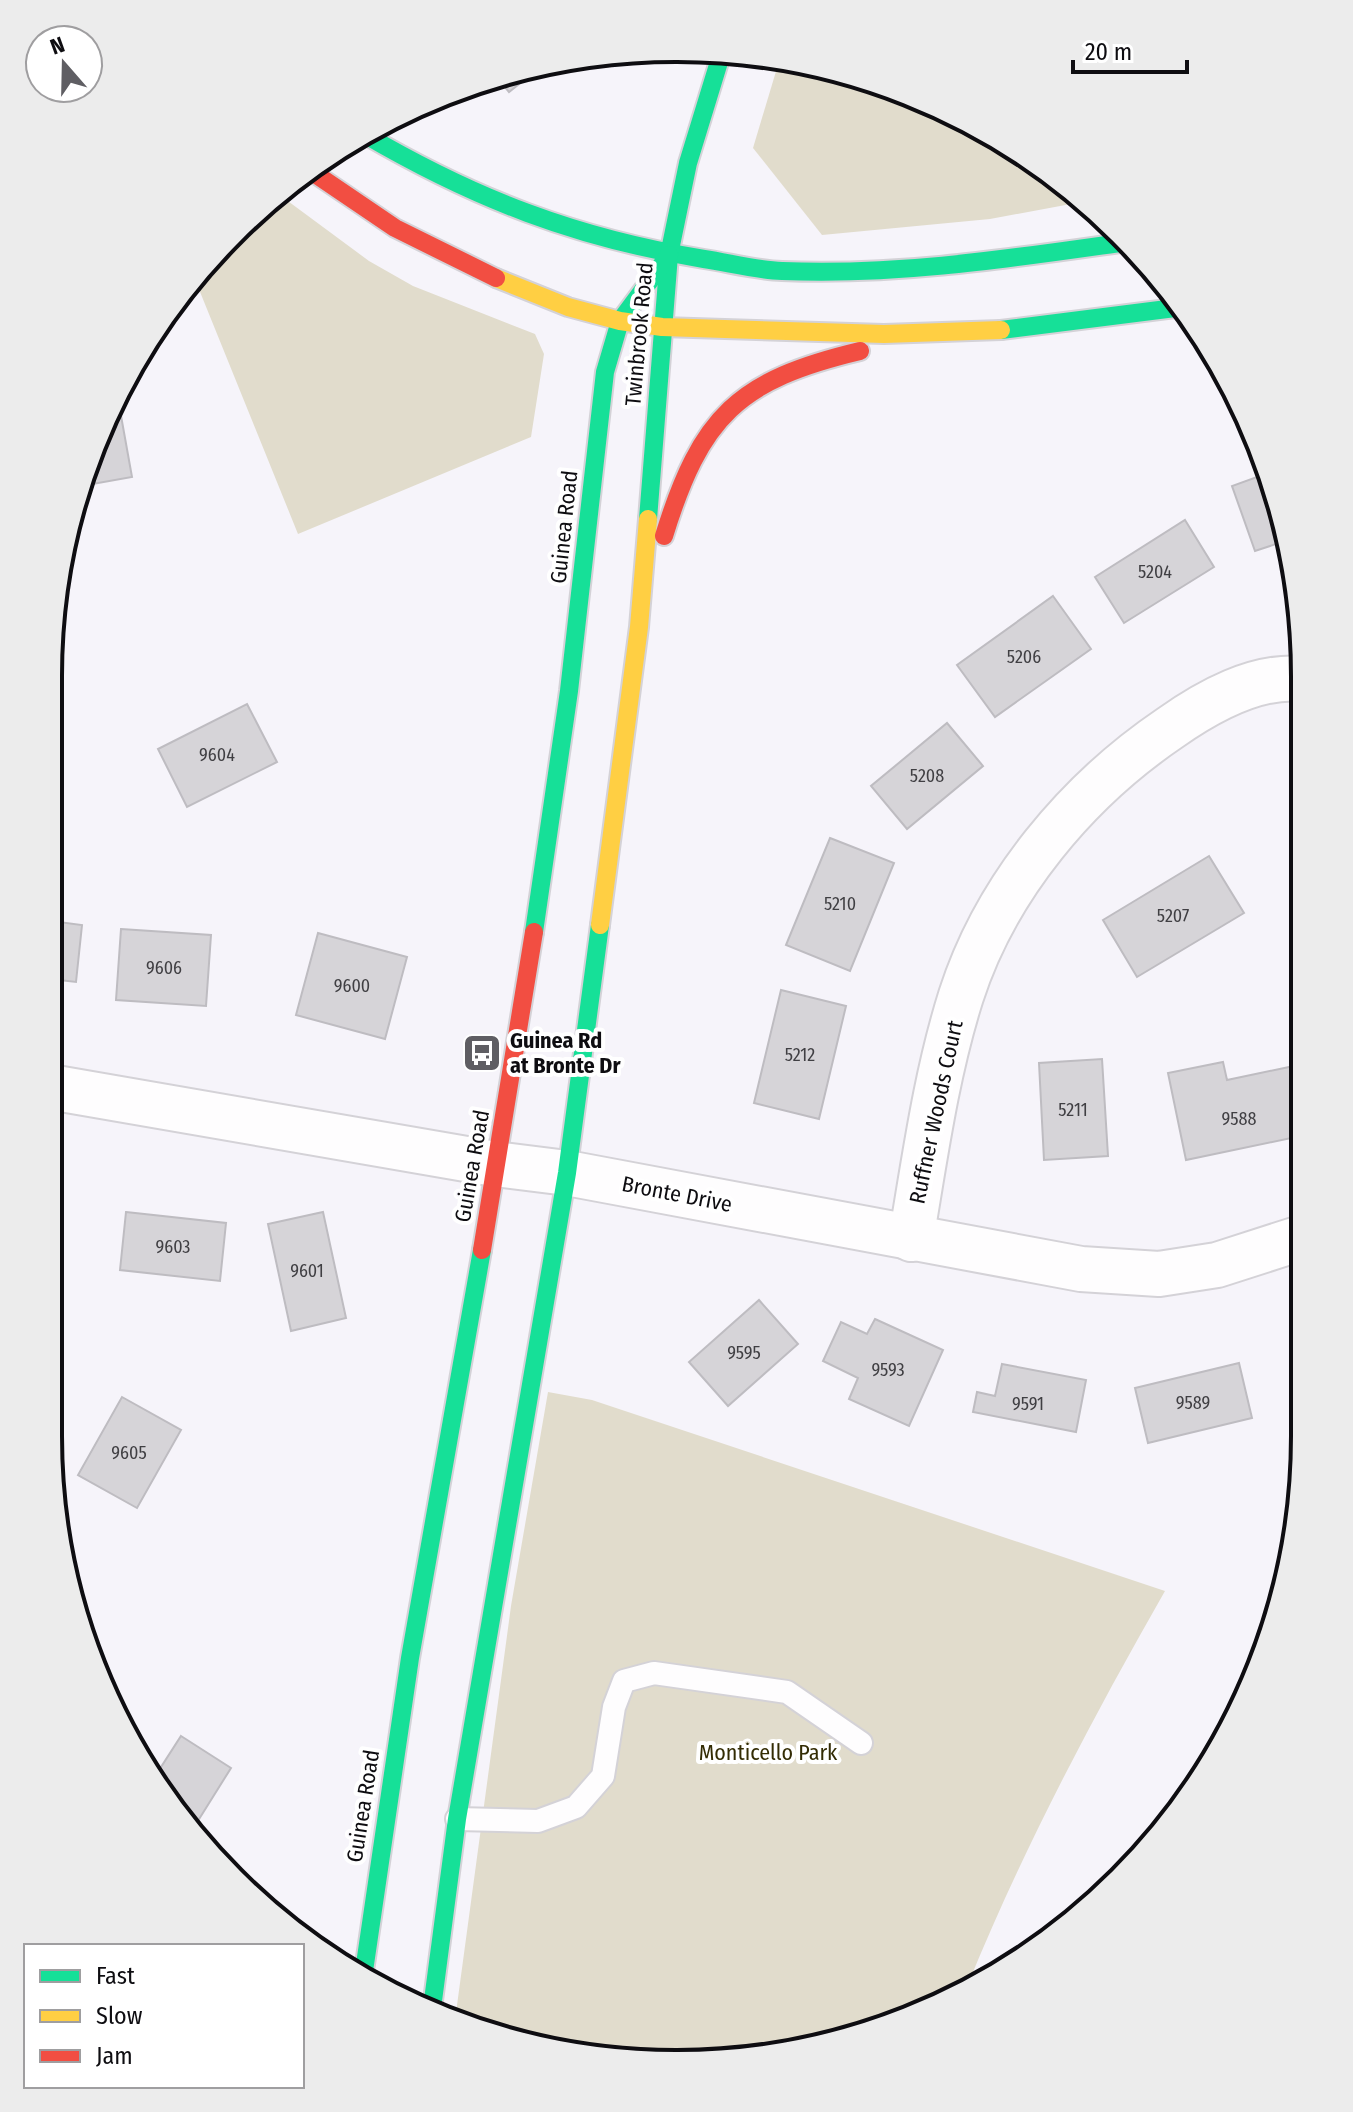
<svg xmlns="http://www.w3.org/2000/svg" width="1353" height="2112" font-family="'Fira Sans Condensed',sans-serif">
	<style>
		.green { fill: #e1dccc }
		.building { fill: #d6d4d8; stroke: #bebcc1; stroke-width: 2 }
		.lines { fill: none; stroke-linecap: round; stroke-linejoin: round }
		.lane-casing { stroke: #d4d2d7; stroke-width: 26 }
		.street-casing { stroke: #d4d2d7; stroke-width: 48 }
		.fast-casing { stroke: #d4d2d7; stroke-width: 22 }
		.slow-casing { stroke: #d4d2d7; stroke-width: 22 }
		.jam-casing { stroke: #d4d2d7; stroke-width: 22 }
		.lane { stroke: #fefdfe; stroke-width: 22 }
		.street { stroke: #fefdfe; stroke-width: 44 }
		.fast { stroke: #16e098; stroke-width: 18 }
		.slow { stroke: #ffcf43; stroke-width: 18 }
		.jam { stroke: #f24e42; stroke-width: 18 }
		.labels { text-anchor: middle; dominant-baseline: central; stroke-width: 8; stroke-linejoin: round; paint-order: stroke }
		.number-label { font-size: 18px; fill: #403f43 }
		.street-label { font-size: 22px; fill: #0e0d11; stroke: #fff }
		.poi-label { font-size: 22px; font-weight: bold; fill: #0e0d11; stroke: #fff; text-anchor: start }
		.park-label { font-size: 22px; fill: #332c04; stroke: #fff }
		.rim { fill: none; stroke: #0e0d11; stroke-width: 4 }
	</style>
	<rect width="100%" height="100%" fill="#f6f4fa"/>
	<g class="green">
		<path d="M780 58 878 81 990 132 1087 201 990 219 822 235 753 148Z"/>
		<path d="M277 193 369 261 413 286 535 334 544 354 531 437 298 534 194 277 204 262Z"/>
		<path d="M548 1392 592 1400 1165 1591C1092 1719 1024 1847 968 1984L839 2043 636 2063 474 2030 455 2020 511 1606Z"/>
	</g>
	<g class="building">
		<path d="M543 65 509 92 496 76 513 70Z"/>
		<path d="M118 399 132 477 87 485 112 400Z"/>
		<path d="M1268 473 1284 514 1288 540 1255 551 1232 486Z"/>
		<path d="M1185 520 1214 567 1124 623 1095 577Z"/>
		<path d="M1053 596 1091 649 995 717 957 665Z"/>
		<path d="M247 704 277 762 187 807 158 749Z"/>
		<path d="M947 723 983 766 907 829 871 786Z"/>
		<path d="M830 838 894 863 850 971 786 945Z"/>
		<path d="M1209 856 1244 913 1137 977 1103 920Z"/>
		<path d="M51 921 82 925 76 982 51 979Z"/>
		<path d="M121 929 211 935 206 1006 116 1000Z"/>
		<path d="M318 933 407 957 385 1039 296 1015Z"/>
		<path d="M781 990 846 1006 819 1119 754 1103Z"/>
		<path d="M1102 1059 1108 1156 1044 1160 1039 1063Z"/>
		<path d="M1223 1062 1227 1080 1294 1066 1302 1101 1301 1136 1186 1160 1168 1073Z"/>
		<path d="M126 1212 226 1223 220 1281 120 1270Z"/>
		<path d="M323 1212 346 1318 291 1331 268 1224Z"/>
		<path d="M759 1300 798 1344 728 1406 689 1362Z"/>
		<path d="M875 1319 943 1350 909 1426 849 1399 858 1378 823 1361 841 1322 867 1334Z"/>
		<path d="M1239 1363 1252 1418 1148 1443 1135 1388Z"/>
		<path d="M1002 1364 1086 1380 1076 1432 973 1412 977 1392 995 1396Z"/>
		<path d="M122 1397 181 1430 137 1508 78 1475Z"/>
		<path d="M181 1736 231 1768 196 1824 184 1817 152 1781Z"/>
	</g>
	<g class="lines">
		<g class="lane-casing">
			<path id="lane" d="M457 1819 538 1821 576 1807 603 1776 614 1707 624 1681 654 1673 787 1692 861 1743"/>
		</g>
		<g class="street-casing">
			<g id="street">
				<path d="M50 1087 495 1164 567 1173 1081 1269 1159 1274 1217 1265 1301 1238"/>
				<path d="M911 1239C925 1157 936 1075 961 996 996 887 1077 791 1170 728 1207 702 1256 674 1303 679"/>
			</g>
		</g>
		<g class="fast-casing">
			<g id="fast">
				<path d="M364 134C475 199 576 238 704 259 730 263 756 270 782 271 898 276 1013 258 1127 242"/>
				<path d="M1001 330 1183 307"/>
				<path d="M648 519 669 255 688 163 722 52"/>
				<path d="M534 932 569 691 605 372 620 321 669 255"/>
				<path d="M364 1971 410 1658 482 1250"/>
				<path d="M432 2008 457 1819 567 1173 600 925"/>
			</g>
		</g>
		<g class="slow-casing">
			<g id="slow">
				<path d="M496 278 568 307 620 321 662 327 884 334 1001 330"/>
				<path d="M600 925 639 627 648 519"/>
			</g>
		</g>
		<g class="jam-casing">
			<g id="jam">
				<path d="M308 169 395 228 496 278"/>
				<path d="M664 536C701 416 738 380 860 351"/>
				<path d="M482 1250 534 932"/>
			</g>
		</g>
		<use href="#lane" class="lane"/>
		<use href="#street" class="street"/>
		<use href="#fast" class="fast"/>
		<use href="#slow" class="slow"/>
		<use href="#jam" class="jam"/>
	</g>
	<defs>
		<g id="bus-square" transform="scale(2)"><rect x="-9" y="-9" width="18" height="18" rx="4" fill="#5f5e63" stroke="#fff"/><path d="M-5-6H5V4H4V6H2V4H-2V6H-4V4H-5ZM-3.5-4V0h7V-4ZM-3.5 1.2v1.5H-2V1.2ZM2 1.2v1.5H3.5V1.2Z" fill="#fff"/></g>
	</defs>
	<g fill-rule="evenodd">
		<use href="#bus-square" x="482" y="1053"/>
	</g>
	<g class="labels">
		<g class="number-label">
			<text x="1155" y="572">5204</text>
			<text x="1024" y="657">5206</text>
			<text x="217" y="755">9604</text>
			<text x="927" y="776">5208</text>
			<text x="840" y="904">5210</text>
			<text x="1173" y="916">5207</text>
			<text x="164" y="968">9606</text>
			<text x="352" y="986">9600</text>
			<text x="800" y="1055">5212</text>
			<text x="1073" y="1110">5211</text>
			<text x="1239" y="1119">9588</text>
			<text x="173" y="1247">9603</text>
			<text x="307" y="1271">9601</text>
			<text x="744" y="1353">9595</text>
			<text x="888" y="1370">9593</text>
			<text x="1193" y="1403">9589</text>
			<text x="1028" y="1404">9591</text>
			<text x="129" y="1453">9605</text>
		</g>
		<g class="street-label">
			<text transform="translate(639 334) rotate(-85)">Twinbrook Road</text>
			<text transform="translate(564 527) rotate(-84)">Guinea Road</text>
			<text transform="translate(936 1112) rotate(-78)">Ruffner Woods Court</text>
			<text transform="translate(472 1166) rotate(-80)">Guinea Road</text>
			<text transform="translate(677 1194) rotate(11)">Bronte Drive</text>
			<text transform="translate(363 1806) rotate(-81)">Guinea Road</text>
		</g>
		<g class="poi-label">
			<text x="510" y="1040">Guinea Rd<tspan x="510" dy="25">at Bronte Dr</tspan></text>
		</g>
		<g class="park-label">
			<text x="768" y="1752">Monticello Park</text>
		</g>
	</g>
	<path d="M0 0H1353V2112H0ZM676 62H677A614 614 0 0 1 1291 676V1436A614 614 0 0 1 677 2050H676A614 614 0 0 1 62 1436V676A614 614 0 0 1 676 62Z" fill="#ececec" fill-rule="evenodd"/>
	<path class="rim" d="M676 62H677A614 614 0 0 1 1291 676V1436A614 614 0 0 1 677 2050H676A614 614 0 0 1 62 1436V676A614 614 0 0 1 676 62Z"/>
	<rect x="24" y="1944" width="280" height="144" fill="#ffffff" stroke="#9f9ea0" stroke-width="2"/>
	<rect x="40" y="1970" width="40" height="12" fill="#16e098" stroke="#9f9ea0" stroke-width="2"/>
	<text x="96" y="1984" font-size="24" fill="#0e0d11">Fast</text>
	<rect x="40" y="2010" width="40" height="12" fill="#ffcf43" stroke="#9f9ea0" stroke-width="2"/>
	<text x="96" y="2024" font-size="24" fill="#0e0d11">Slow</text>
	<rect x="40" y="2050" width="40" height="12" fill="#f24e42" stroke="#9f9ea0" stroke-width="2"/>
	<text x="96" y="2064" font-size="24" fill="#0e0d11">Jam</text>
	<g transform="translate(64 64) rotate(340)"><circle r="38" fill="#ffffff" stroke="#9f9ea0" stroke-width="2"/>
	<path d="M0-6L14 30L0 20L-14 30Z" fill="#5f5e63"/>
	<text y="-12" font-size="22" font-weight="bold" text-anchor="middle" fill="#0e0d11">N</text>
	</g>
	<path d="M1073 60v12h114v-12" fill="none" stroke="#0e0d11" stroke-width="4"/>
	<text x="1085" y="60" font-size="24" fill="#0e0d11" stroke="#ffffff" stroke-width="6" paint-order="stroke">20 m</text>
</svg>
